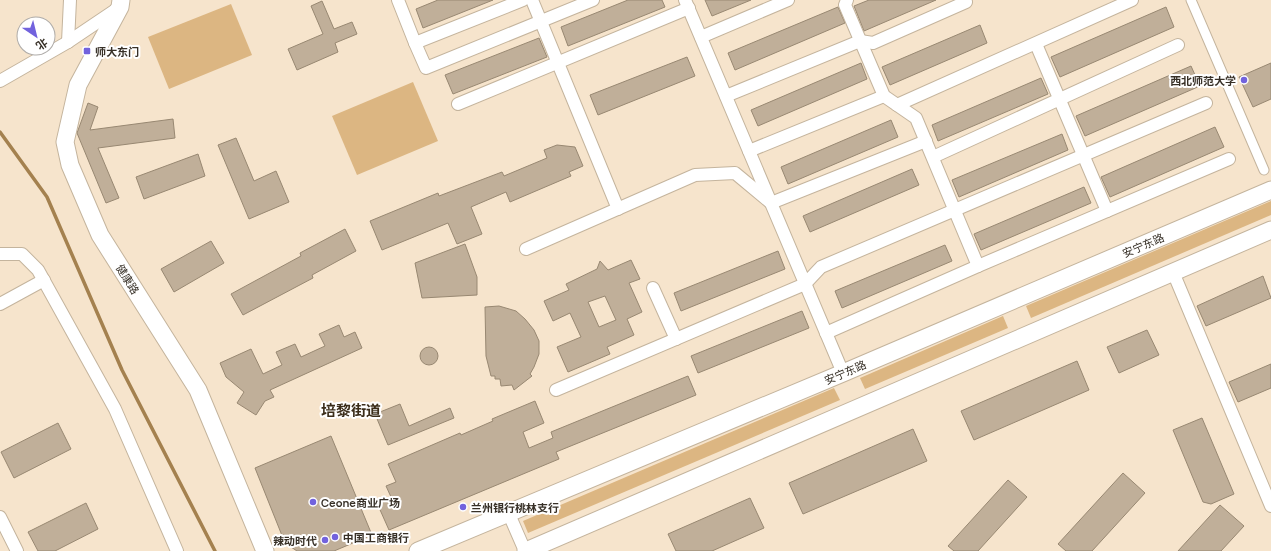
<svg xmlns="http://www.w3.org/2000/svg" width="1271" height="551" font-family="Manrope,'Noto Sans SC',sans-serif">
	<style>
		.green { fill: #dcb682 }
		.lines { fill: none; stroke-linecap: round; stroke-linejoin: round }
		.stream { stroke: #a4814f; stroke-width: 3.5 }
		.building { fill: #c0af99; stroke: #988872; fill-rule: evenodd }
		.pedestrian-casing { stroke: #c4b49d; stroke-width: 11 }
		.minor-casing { stroke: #c4b49d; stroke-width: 14 }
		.secondary-casing { stroke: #c4b49d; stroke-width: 19 }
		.pedestrian { stroke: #fff; stroke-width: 9 }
		.minor { stroke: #fff; stroke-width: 12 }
		.secondary { stroke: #fff; stroke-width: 17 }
		.poi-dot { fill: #7262dd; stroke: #fff; stroke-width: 1.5 }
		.labels { text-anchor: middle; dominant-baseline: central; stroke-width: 4; stroke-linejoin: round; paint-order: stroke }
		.poi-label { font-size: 11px; font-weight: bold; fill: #373027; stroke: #fff; text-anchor: start }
		.street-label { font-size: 11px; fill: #373027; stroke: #fff }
		.district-label { font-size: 15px; font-weight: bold; fill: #3a2c19; stroke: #fff }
	</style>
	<rect width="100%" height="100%" fill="#f6e4cc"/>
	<g class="green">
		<path d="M231 4 252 55 169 89 148 37Z"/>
		<path d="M413 82 438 141 357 175 332 116Z"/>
		<path d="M1271 201V215L1031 318 1026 306Z"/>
		<path d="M1003 316 1008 328 865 389 860 378Z"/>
		<path d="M834 388 840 400 528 533 523 521Z"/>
	</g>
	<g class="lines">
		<path class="stream" d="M0 132 47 197 122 370 215 551"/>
	</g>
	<g class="building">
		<path d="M438 0H493L423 28 416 9Z"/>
		<path d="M628 0H662L665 7 568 46 561 27Z"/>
		<path d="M705 0H751L712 16Z"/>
		<path d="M869 0H936L864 31 854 6Z"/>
		<path d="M322 1 334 29 352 22 357 34 335 43 338 52 297 70 288 49 323 34 311 6Z"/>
		<path d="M838 7 845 23 735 70 728 53Z"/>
		<path d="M1166 7 1174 27 1060 77 1051 57Z"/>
		<path d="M980 25 987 43 890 85 882 67Z"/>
		<path d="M539 38 547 57 453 94 445 75Z"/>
		<path d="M687 57 695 76 598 115 590 95Z"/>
		<path d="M861 63 867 79 758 126 751 110Z"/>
		<path d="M1271 63V99L1253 107 1239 77Z"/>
		<path d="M1191 66 1200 86 1085 136 1076 116Z"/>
		<path d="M1041 78 1048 94 938 141 932 125Z"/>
		<path d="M88 103 98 107 90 130 173 119 175 138 98 148 119 198 106 203 77 133Z"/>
		<path d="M891 120 898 137 788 184 781 167Z"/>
		<path d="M1215 127 1224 147 1110 197 1101 177Z"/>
		<path d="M1062 134 1068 150 959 197 952 180Z"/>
		<path d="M236 138 254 181 276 171 289 202 249 219 218 145Z"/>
		<path d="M557 145 575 147 583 166 569 172 571 176 510 202 506 192 471 207 482 234 457 244 448 223 382 250 370 221 438 193 439 196 502 172 504 176 547 158 544 150Z"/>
		<path d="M198 154 205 176 144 199 136 177Z"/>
		<path d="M912 169 919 185 810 232 803 216Z"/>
		<path d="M1084 187 1091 203 981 250 974 234Z"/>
		<path d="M345 229 356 251 312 275 313 278 243 315 231 294 301 256 300 253Z"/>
		<path d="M211 241 224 263 174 292 161 269Z"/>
		<path d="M465 244 477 277V295L422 298 415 263Z"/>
		<path d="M945 245 952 261 842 308 835 291Z"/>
		<path d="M778 251 785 269 681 311 674 293Z"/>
		<path d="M631 260 640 279 629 283 642 312 627 319 634 335 607 347 610 354 568 372 557 347 581 337 570 313 553 321 544 301 569 290 566 284 597 269 600 261 608 270ZM605 296 616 320 599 327 588 302Z"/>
		<path d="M1263 276 1271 298 1206 326 1197 306Z"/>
		<path d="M499 306 516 311 525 319 534 330 539 341V354L534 367 530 374 532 376 514 390 512 385 501 386 500 379H495V376H491L486 356 485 307Z"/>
		<path d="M802 311 809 328 698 373 691 356Z"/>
		<path d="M339 325 344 337 355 332 362 348 270 390 274 397 265 401 256 415 237 403 244 392 226 377 220 363 251 349 263 374 282 365 276 352 295 344 301 357 325 346 319 334Z"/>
		<path d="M1147 330 1159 355 1119 373 1107 347Z"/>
		<circle cx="429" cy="356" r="9"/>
		<path d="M1077 361 1089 390 974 440 961 411Z"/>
		<path d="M1271 364V388L1238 402 1229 382Z"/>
		<path d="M688 376 696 395 556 452 559 459 389 530 377 503 391 497 386 486 396 482 388 464 460 433 461 435 493 421 492 419 535 401 544 423 523 432 529 448 553 438 551 432Z"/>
		<path d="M400 404 409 426 450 408 454 418 388 445 375 414Z"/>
		<path d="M1202 418 1234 494 1211 504 1203 502 1173 430Z"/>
		<path d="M58 423 71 449 14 478 1 452Z"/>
		<path d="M913 429 927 461 803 514 789 483Z"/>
		<path d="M331 436 372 535 334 551H297L285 543 255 468Z"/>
		<path d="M1123 473 1145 493 1092 551H1066L1058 544Z"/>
		<path d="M1008 480 1027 497 978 551H954L948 546Z"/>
		<path d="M750 498 764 528 712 551H676L668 534Z"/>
		<path d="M86 503 98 529 55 551H38L28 532Z"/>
		<path d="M1220 505 1244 526 1221 551H1178Z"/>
	</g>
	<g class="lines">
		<g class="pedestrian-casing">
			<path id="pedestrian" d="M1191 0 1264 170"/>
		</g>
		<g class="minor-casing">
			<g id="minor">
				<path d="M398 0 415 43"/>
				<path d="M523 0 415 43 426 68 593 0"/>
				<path d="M532 0 618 209"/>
				<path d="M685 0 843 373"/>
				<path d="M701 37 788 0"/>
				<path d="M68 42 70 0"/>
				<path d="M1036 44 1107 211"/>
				<path d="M0 81 68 42 117 9"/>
				<path d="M726 96 860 41 873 43 966 2"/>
				<path d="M458 104 689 8"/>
				<path d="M897 105 1132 0"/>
				<path d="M749 151 884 96"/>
				<path d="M933 157 1178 45"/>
				<path d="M526 249 695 175 735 173 771 203 926 141"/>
				<path d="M0 254H22L38 270 115 409 177 551"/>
				<path d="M978 266 1229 159"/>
				<path d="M1173 272 1271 506"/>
				<path d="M653 288 676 339"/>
				<path d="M0 304 44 280"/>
				<path d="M826 333 978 266 916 118 884 96 845 5 847 0"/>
				<path d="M556 390 805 284 821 267 1206 103"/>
				<path d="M508 512 525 551"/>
				<path d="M0 517 17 551"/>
			</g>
		</g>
		<g class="secondary-casing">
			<g id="secondary">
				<path d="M121 0 120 7 78 85 65 142 70 165 100 235 198 390 265 551"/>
				<path d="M418 551 843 373 1271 190"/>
				<path d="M526 551 1271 230"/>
			</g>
		</g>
		<use href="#pedestrian" class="pedestrian"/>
		<use href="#minor" class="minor"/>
		<use href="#secondary" class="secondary"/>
	</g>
	<g class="poi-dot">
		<rect x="83" y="47" width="8" height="8" rx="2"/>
		<circle cx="1244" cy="80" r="4"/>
		<circle cx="313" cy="502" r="4"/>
		<circle cx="463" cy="507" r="4"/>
		<circle cx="335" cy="537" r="4"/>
		<circle cx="325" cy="540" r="4"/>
	</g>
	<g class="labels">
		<g class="poi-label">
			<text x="95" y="51">师大东门</text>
			<text x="1236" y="80" text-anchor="end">西北师范大学</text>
			<text x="321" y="502">Ceone商业广场</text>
			<text x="471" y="507">兰州银行桃林支行</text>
			<text x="343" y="537">中国工商银行</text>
			<text x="317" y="540" text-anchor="end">辣动时代</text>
		</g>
		<g class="street-label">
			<text transform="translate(1143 245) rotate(-23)">安宁东路</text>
			<text transform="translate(128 279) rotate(58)">健康路</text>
			<text transform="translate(845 372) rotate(-23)">安宁东路</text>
		</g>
		<g class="district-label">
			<text x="351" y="410">培黎街道</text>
		</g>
	</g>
	<g transform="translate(36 36) rotate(145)"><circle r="19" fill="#ffffff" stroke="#afaca9"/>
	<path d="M0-3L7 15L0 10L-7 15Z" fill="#7262dd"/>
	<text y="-6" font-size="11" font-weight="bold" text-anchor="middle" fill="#373027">北</text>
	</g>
</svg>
